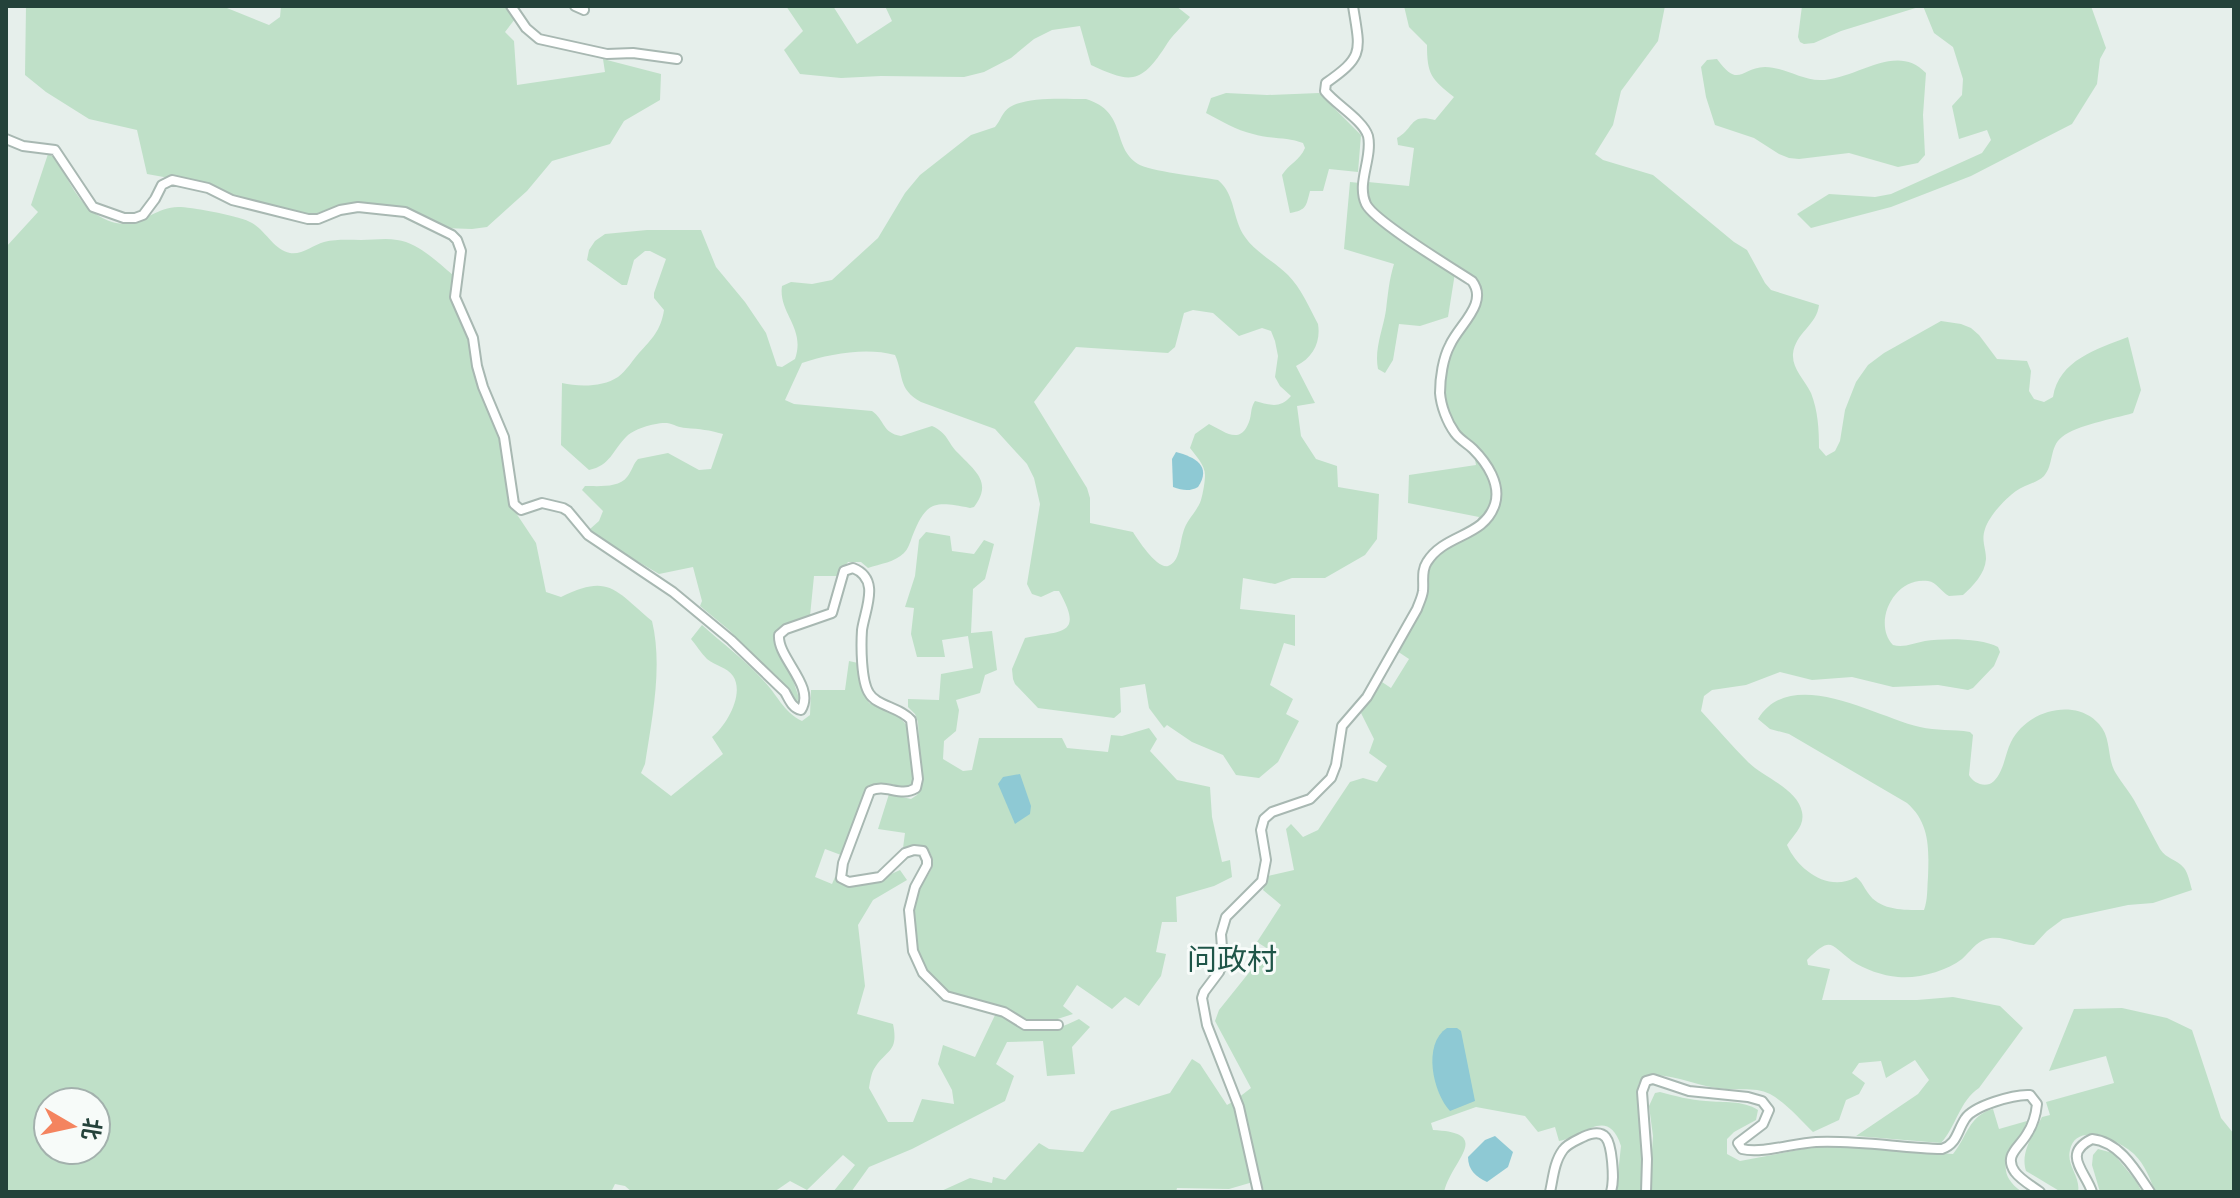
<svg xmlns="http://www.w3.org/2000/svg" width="2240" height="1198" font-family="'Exo 2','Noto Sans SC',sans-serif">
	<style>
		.green { fill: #bfe0c8; fill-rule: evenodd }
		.water { fill: #8ec9d4 }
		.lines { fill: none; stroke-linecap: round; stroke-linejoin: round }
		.street-casing { stroke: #a8b8b2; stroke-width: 12 }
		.street { stroke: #fff; stroke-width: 8 }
		.labels { text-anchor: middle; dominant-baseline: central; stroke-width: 6; stroke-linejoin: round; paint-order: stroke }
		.quarter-label { font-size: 30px; fill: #1f5548; stroke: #f7fbf9 }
	</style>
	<rect width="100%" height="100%" fill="#e6efeb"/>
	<g class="green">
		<path d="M26 6H222L269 25 280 17 281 6H506L515 19 505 32 514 41 517 85 605 72 603 59 661 74 660 100 624 121 610 144 552 161 527 191 487 227 472 229 443 228 405 208 357 202 340 205 312 215 234 198 208 185 147 174 137 130 89 119 46 92 25 75Z"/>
		<path d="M786 6H833L857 44 892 21 885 6H1176L1190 17C1182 27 1171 36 1165 47 1140 85 1130 83 1091 65L1080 26 1052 30 1034 39 1011 58 984 72 964 77 881 76 841 78 800 74 784 50 803 31Z"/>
		<path d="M1404 6H1665L1658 41 1621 91 1613 125 1595 154 1603 160 1653 175 1734 242 1747 250 1765 283 1771 290 1819 305C1817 325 1795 333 1793 354 1792 369 1805 380 1811 393 1818 411 1819 429 1819 448L1826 456 1835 451 1840 441 1845 410 1856 382 1868 365 1884 353 1941 321 1961 324 1971 328 1979 335 1997 359 2027 361 2031 371 2029 391 2034 399 2044 402 2053 397C2059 360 2097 349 2128 337L2141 390 2133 413C2113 419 2077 425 2062 437 2049 447 2054 465 2044 476 2037 483 2024 485 2016 491 2005 499 1989 516 1985 529 1981 541 1986 548 1986 559 1985 574 1973 586 1963 595L1949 596C1941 592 1937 582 1928 581 1894 576 1872 623 1893 645 1904 648 1914 643 1925 641 1944 638 1982 638 1998 647L2000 652 1994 666 1973 688 1968 690 1938 685 1893 687 1852 677 1812 680 1780 672 1746 685 1712 690 1704 696 1701 711C1717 728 1732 746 1748 762 1763 777 1798 789 1802 812 1805 826 1794 834 1787 845 1798 870 1829 893 1856 877 1863 883 1863 886 1868 893 1880 911 1905 910 1924 910 1928 899 1927 888 1928 877 1929 849 1930 823 1907 803L1789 734 1770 729 1758 719C1791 665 1874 716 1920 727 1936 731 1953 729 1970 732L1973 735 1969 775C1973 783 1986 789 1994 781 2004 771 2005 754 2011 742 2022 720 2048 707 2072 710 2082 711 2092 716 2099 724 2111 737 2107 755 2114 770 2118 778 2129 791 2134 800 2143 816 2151 833 2160 849 2166 859 2177 859 2184 868 2188 873 2190 883 2192 890L2153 903 2128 905 2063 919 2047 931 2034 945C2019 945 2001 934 1986 939 1976 942 1970 952 1962 959 1946 971 1919 979 1898 977 1883 976 1864 969 1852 961 1830 945 1832 935 1807 960L1808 965 1830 969 1822 1000H1917L1953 997 2000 1006 2023 1028 1979 1088C1960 1100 1956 1127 1941 1143L1856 1136 1918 1094 1929 1080 1915 1060 1886 1078 1881 1061 1859 1063 1852 1073 1865 1083 1859 1094 1846 1100 1839 1120 1813 1132C1800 1119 1786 1103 1770 1094 1757 1087 1740 1090 1726 1089 1699 1088 1672 1072 1645 1076L1639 1083 1637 1093 1643 1166 1641 1192H1616L1621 1146C1608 1105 1582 1138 1559 1141L1555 1127 1538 1132 1525 1116 1476 1107 1431 1123 1433 1130C1494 1133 1452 1159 1444 1192H1265L1259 1180 1238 1098 1251 1088 1215 1021 1219 1010 1268 949 1257 942 1281 905 1263 890 1268 876 1294 870 1286 829 1291 824 1303 837 1318 830 1350 782 1363 778 1377 782 1387 766 1369 753 1374 739 1361 713 1382 682 1391 688 1409 659 1397 651 1418 597 1419 571 1428 554 1475 525 1479 517 1408 503 1409 475 1476 465 1474 454 1455 438 1445 395V378L1449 359 1457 339 1478 310 1481 295 1478 284 1445 258 1378 213 1368 201 1366 191 1368 182 1409 186 1414 148 1398 145 1397 138C1415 128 1409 113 1435 120L1454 97C1431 79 1427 74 1427 45L1409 27Z"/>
		<path d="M1802 6H1922L1841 31 1814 43 1804 44 1800 42 1798 37Z"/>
		<path d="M1923 6H2091L2106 48 2100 59 2097 84 2072 124 1971 176 1891 207 1811 228 1797 214 1829 194 1875 197 1891 194 1982 153 1991 140 1987 130 1959 139 1952 106 1962 95 1963 79 1953 47 1934 33Z"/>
		<path d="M1717 59C1739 89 1740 68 1765 67 1784 67 1801 80 1820 80 1856 80 1896 41 1926 73L1923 115 1925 155 1918 163 1898 167 1849 153 1799 159 1789 158 1779 154 1754 138 1715 125 1706 97 1701 67 1707 60Z"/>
		<path d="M1226 93 1267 95 1319 93 1361 135 1358 172 1329 169 1323 191H1310C1306 206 1307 210 1290 213L1282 175C1289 164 1300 160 1305 148L1303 143C1287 137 1269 139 1253 134 1236 130 1221 121 1206 113L1211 98Z"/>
		<path d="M1086 99C1128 112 1111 147 1138 164 1148 171 1202 177 1218 180 1236 195 1232 219 1245 237 1255 252 1275 262 1288 275 1301 288 1309 307 1318 324 1321 342 1313 358 1296 366L1315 403 1297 406 1301 436 1316 459 1337 466 1338 487 1379 494 1377 539 1365 555 1325 578H1292L1275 584 1243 578 1240 609 1295 615V646L1284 643 1270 685 1293 699 1286 714 1299 721 1278 762 1259 778 1236 775 1223 755 1192 742 1167 725 1164 728 1149 708 1145 684 1120 688 1121 712 1114 718 1038 708 1015 684 1013 679 1012 669 1025 638C1060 630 1085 637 1059 591H1054L1041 597 1032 594 1027 584 1040 504 1034 478 1027 464 995 429 921 402C897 389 904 374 895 355 866 347 829 354 802 363L785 400 794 404 872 411C885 420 882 433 901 436L932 426C948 433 947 442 958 453 975 471 993 482 974 507L970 508C934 501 926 501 912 537 910 543 908 549 904 553 895 562 880 564 868 568L861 562H848L837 576H814L810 616 784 626 776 635 775 645 791 674 799 698 797 702 729 630 700 606 702 601 693 567 659 574 598 538 590 529 599 521 603 511 582 490 585 486C598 486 619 488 627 477 632 471 633 464 638 459L668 453 699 470 711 469 723 434C709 430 700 429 686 428 679 428 674 424 667 423 656 422 633 429 626 437 613 450 610 466 589 470L561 445 562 383C579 387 603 387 618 377 626 371 633 360 639 353 652 339 661 330 664 310L654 298V293L666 259 650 251H645L634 260 627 285H622L587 260 589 250 595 241 605 234 647 230H701L716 267 745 302 766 333 777 366 782 367 795 359C806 328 778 313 782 286L791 282 812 284 832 280 878 238 905 193 920 175 971 135 995 127C1001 120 1002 112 1010 107 1028 96 1065 99 1086 99ZM1193 310 1213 313 1239 336 1262 328 1271 331 1275 341 1278 356 1275 377 1280 386 1291 396C1280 409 1270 405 1255 401 1250 409 1252 414 1249 422 1240 446 1224 431 1209 424L1195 434 1190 448C1196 456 1205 465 1205 475 1205 482 1203 493 1201 500 1197 512 1186 520 1183 533 1180 542 1180 562 1168 566 1157 569 1138 540 1133 532L1090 523V498L1087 488 1034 402 1076 347 1168 353 1175 347 1184 313Z"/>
		<path d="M48 154C59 158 61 166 66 176 76 196 90 215 112 222 139 230 156 205 181 207 196 208 241 216 252 223 266 231 274 250 290 253 302 255 313 245 324 242 336 239 349 240 361 240 373 240 386 238 397 240 419 243 437 262 453 275L452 301 468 337 475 377 503 441 510 504 536 543 546 592 561 597C609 573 615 590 652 621 663 667 652 718 645 764L641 773 671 796 723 754 712 737C726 726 745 694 733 676 727 667 715 666 707 659 701 653 696 645 691 639L702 625C722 643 745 660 763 680 777 694 783 712 802 721L810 715 811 690H845L849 661 858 663 869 703C882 705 900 715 907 726L914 774 913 783 907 787C890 786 878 776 866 792L841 855 825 849 815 877 832 884 835 877 840 883C859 890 882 878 900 870L907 880 873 900 858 925 865 986 857 1014 893 1024C899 1053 886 1049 874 1069 871 1074 870 1082 869 1088L888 1122H913L922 1099 954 1104 952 1090 938 1064 943 1045 975 1057 996 1013C1031 1033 1041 1038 1079 1019L1090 1027 1072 1047 1075 1074 1047 1076 1043 1041 1007 1042 996 1064 1014 1076 1005 1101 912 1149 869 1167 851 1192H833L855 1165 843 1155 807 1190 790 1181 774 1192H632L625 1186 615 1184 611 1192H6V247L38 212 31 205ZM48 1102H96V1150H48Z"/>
		<path d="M1350 182 1360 183 1362 207 1371 218 1455 273 1448 317 1420 326 1399 324 1393 360 1385 373 1378 369C1374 349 1383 330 1386 310 1388 294 1389 280 1394 264L1344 249Z"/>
		<path d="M926 532 950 536 952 551 974 554 984 540 994 544 985 579 973 589 971 633 992 631 997 670 985 675 980 693 956 700 959 710 956 731 944 741 943 759 963 771 972 770 979 738H1062L1067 748 1108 752 1111 735 1122 736 1149 728 1157 739 1150 751 1177 780 1210 787 1212 817 1222 862 1230 860 1232 877 1214 886 1176 897 1177 922H1162L1156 952 1166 954 1161 976 1139 1006 1125 997 1112 1009 1077 985 1063 1006 1073 1014 1045 1023 1027 1022 1004 1007 953 996C943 991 924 968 920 958 915 942 912 903 919 889 923 880 934 871 933 861 931 845 914 844 903 848L905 833 878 829 889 794 911 799 917 795 921 786 918 722 915 714 908 707V699L939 700 941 674 973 668 968 636 942 640 945 657H917L911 634 914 608 905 607 915 576 919 540Z"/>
		<path d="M2122 1008 2167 1018 2192 1030 2221 1118 2234 1134V1192H2155C2150 1178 2145 1165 2134 1154 2121 1141 2076 1120 2070 1150 2066 1165 2081 1177 2078 1192H2061L2026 1171C2020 1152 2033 1135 2042 1117L2050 1115 2046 1102 2114 1083 2106 1056 2049 1071 2074 1009Z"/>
		<path d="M1192 1059 1200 1064 1227 1105 1234 1101 1253 1182 1229 1189 1177 1188 1176 1192H939L970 1178 992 1183 993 1177 1005 1180 1039 1143 1049 1149 1083 1152 1111 1111 1170 1093Z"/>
		<path d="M1660 1092C1675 1096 1690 1100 1706 1101 1724 1103 1743 1100 1758 1110L1756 1120 1734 1132 1727 1139V1154L1740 1161 1814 1147 1836 1146 1953 1154C1967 1137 1969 1115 1993 1109L1999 1129 2027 1121C2018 1147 1987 1167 2022 1192H1649L1653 1136 1649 1106 1655 1093Z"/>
		<path d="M2098 1149 2113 1153 2136 1181 2142 1192H2100L2092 1165 2093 1155Z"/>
	</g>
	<g class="water">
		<path d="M1176 452C1195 457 1212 466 1198 487 1189 492 1182 490 1173 487L1172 459Z"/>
		<path d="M1020 774 1031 806 1030 814 1015 824 998 784 1003 777Z"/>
		<path d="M1447 1028H1457L1461 1031 1475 1101 1450 1111C1433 1093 1422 1044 1447 1028Z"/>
		<path d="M1495 1136 1513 1152 1508 1167 1487 1182C1476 1177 1468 1170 1468 1157L1485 1140Z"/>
	</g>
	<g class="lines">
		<g class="street-casing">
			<g id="street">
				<path d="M511 6 526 28 539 39 607 54 633 53 677 59"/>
				<path d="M575 6 584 10"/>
				<path d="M6 139 23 146 55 150 93 207 124 218H135L143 215 155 199 162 185 172 180 208 188 232 200 308 219H318L340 210 358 207 405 212 452 235 457 240 461 251 455 297 473 338 477 366 483 387 504 437 514 504 521 510 542 503 563 508 568 511 588 535 673 592 731 640 785 692C789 699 792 708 801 710 816 686 777 658 779 635L786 629 832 613 844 571 853 568C881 579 865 609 862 630 861 645 861 681 869 693 876 706 900 707 911 720L918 779 916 788C900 798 886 783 870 791L843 863 841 878 849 882 880 877 905 853 914 850 923 851 927 860V865L915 887 909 910 913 951 923 973 946 996 1004 1012 1025 1025H1058"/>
				<path d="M1258 1192 1239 1107 1207 1025 1202 998 1204 992 1219 972 1223 962 1221 934 1226 917 1262 881 1266 860 1261 830 1264 819 1272 812 1310 799 1331 778 1336 765 1342 726 1367 697 1417 609C1419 603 1422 598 1423 591 1424 581 1421 571 1427 562 1445 533 1484 538 1495 504 1501 484 1487 463 1473 449 1467 443 1460 440 1455 433 1447 422 1441 406 1440 393 1440 378 1443 358 1450 345 1459 325 1489 303 1472 281 1452 268 1374 221 1366 204 1356 183 1373 158 1368 136 1363 120 1335 104 1325 91L1326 83C1365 56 1360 51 1353 6"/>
				<path d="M1550 1192C1553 1179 1554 1162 1563 1150 1567 1144 1577 1140 1583 1137 1607 1126 1610 1141 1612 1161 1613 1172 1614 1181 1611 1192"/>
				<path d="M1646 1192 1647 1159 1642 1092 1646 1081 1653 1079 1689 1091 1748 1097 1762 1101 1769 1110 1763 1124 1738 1143 1742 1149C1762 1154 1794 1143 1816 1142 1858 1140 1901 1148 1942 1149 1957 1144 1957 1131 1965 1119 1973 1106 2014 1094 2030 1095L2037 1104C2036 1114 2033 1125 2027 1134 2020 1147 2003 1155 2015 1172 2021 1180 2032 1186 2040 1192"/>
				<path d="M2092 1192C2086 1172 2061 1154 2092 1139 2120 1142 2136 1171 2150 1192"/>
			</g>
		</g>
		<use href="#street" class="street"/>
	</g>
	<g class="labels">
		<g class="quarter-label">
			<text x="1232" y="958">问政村</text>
		</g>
	</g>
	<rect width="2240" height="1198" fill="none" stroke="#24423a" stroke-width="16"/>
	<g transform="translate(72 1126) rotate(99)"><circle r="38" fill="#f7fbf9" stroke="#a3b1ad" stroke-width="2"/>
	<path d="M0-6L14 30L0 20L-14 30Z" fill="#f4845f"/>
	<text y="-12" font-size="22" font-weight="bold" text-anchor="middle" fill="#24423a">北</text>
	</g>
</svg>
